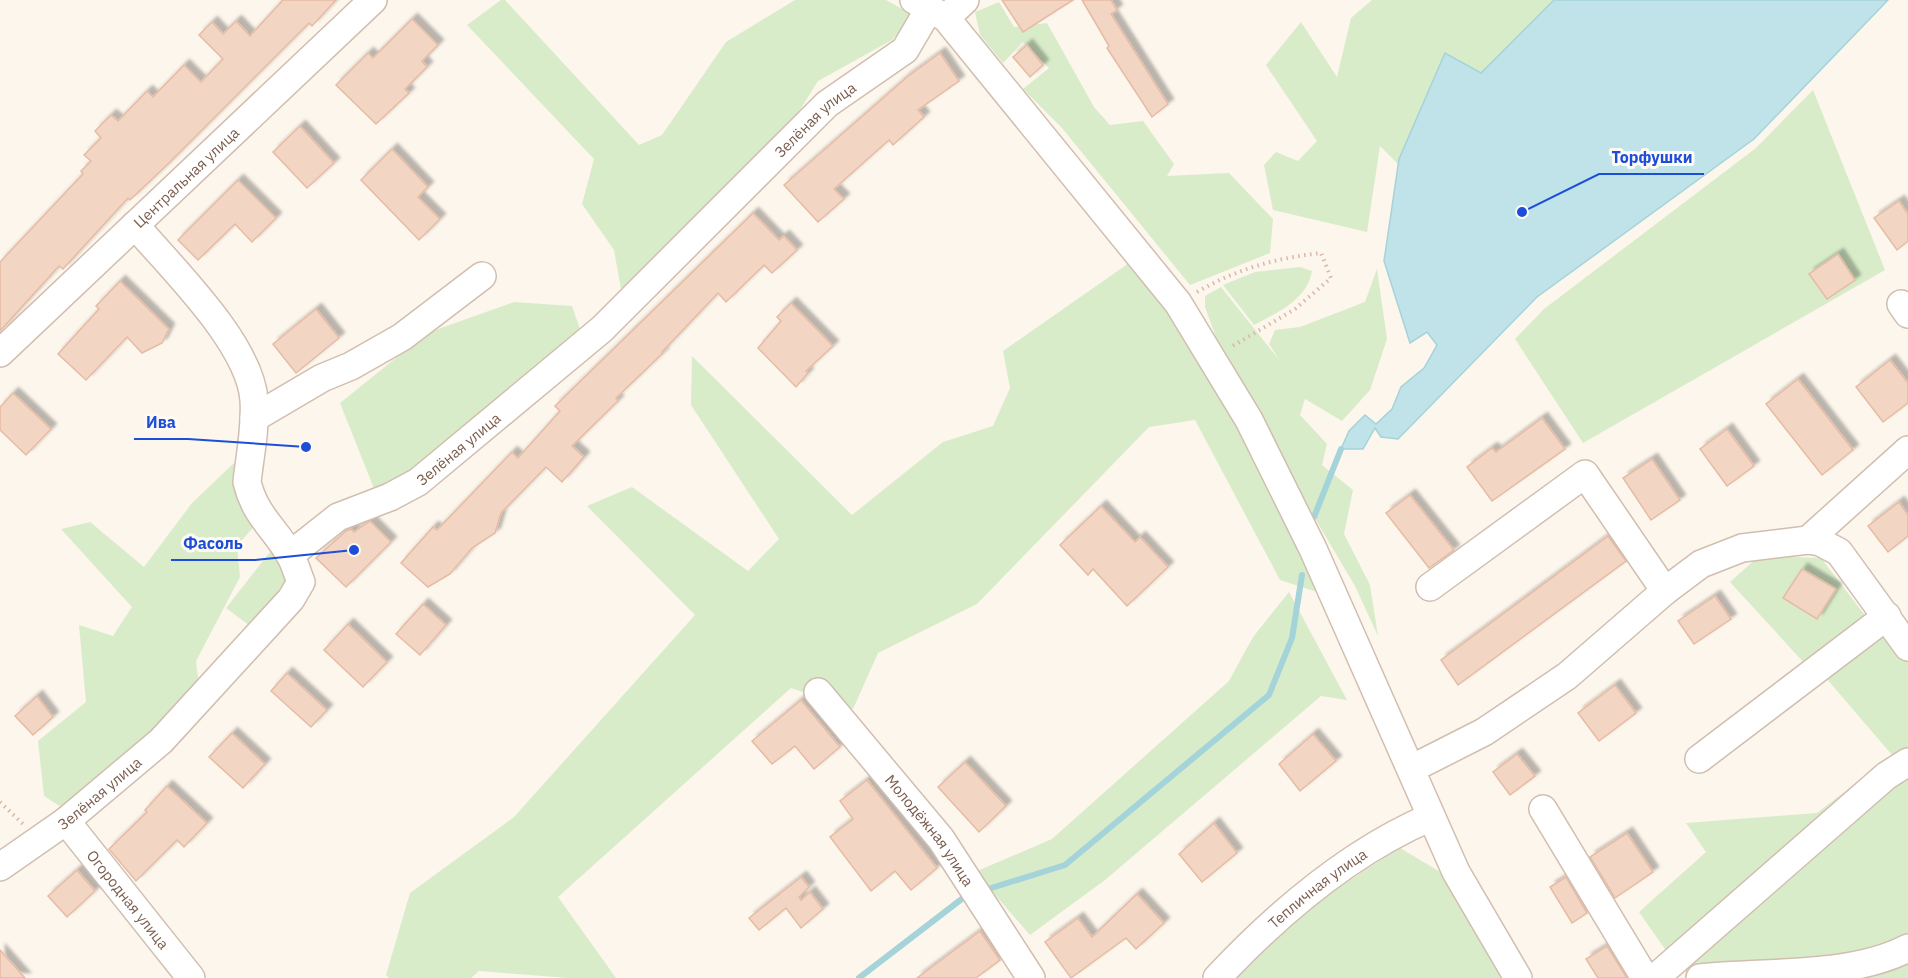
<svg xmlns="http://www.w3.org/2000/svg" width="1908" height="978" font-family="'IBM Plex Sans',sans-serif">
	<style>
		.green { fill: #d8ecc9 }
		.water { fill: #bfe3e8; stroke: #a5d3da; stroke-width: 1.5 }
		.lines { fill: none; stroke-linecap: round; stroke-linejoin: round }
		.stream { stroke: #a5d3da; stroke-width: 6 }
		.building { fill: #f3d5c3; stroke: #e6bba3; stroke-width: 1.5; filter: url(#shadow) }
		.minor-casing { stroke: #d1beb0; stroke-width: 30 }
		.path { stroke: #d9b8a5; stroke-width: 4; stroke-dasharray: 1.5 4.5; stroke-linecap: butt }
		.minor { stroke: #fff; stroke-width: 27 }
		.labels { text-anchor: middle; dominant-baseline: central; stroke-width: 6; stroke-linejoin: round; paint-order: stroke }
		.street-label { font-size: 15px; fill: #7a5c4d; stroke: #fffaf3 }
		.leader { fill: none; stroke: #1d4ed8; stroke-width: 2 }
		.callout-dot { fill: #1d4ed8; stroke: #fffaf3; stroke-width: 2 }
		.callout-label { font-size: 16px; text-anchor: middle; font-weight: bold; fill: #1d4ed8; stroke: #fffaf3; stroke-width: 6; stroke-linejoin: round; paint-order: stroke }
	</style>
	<defs>
		<filter id="shadow"><feDropShadow dx="5.5" dy="-5.5" stdDeviation="1.5" flood-color="#0004"/></filter>
	</defs>
	<rect width="100%" height="100%" fill="#fdf6ec"/>
	<g class="green">
		<path d="M501 0H505L639 145 662 135 726 42 795 0H886L913 15 892 40 818 81 798 113 638 279 621 289 614 250 582 204 594 159 467 25Z"/>
		<path d="M1372 0H1554L1481 73 1445 53 1398 164 1380 146 1367 232 1273 210 1264 165 1276 152 1298 161 1317 141 1266 65 1301 22 1337 77 1351 18Z"/>
		<path d="M999 2 1014 27 1047 23 1094 107 1110 125 1143 121 1174 164 1167 176 1229 173 1273 219 1270 253 1190 285 1062 128 1023 89 1049 68 1023 42 1003 63 980 35 975 12Z"/>
		<path d="M1813 90 1885 270 1583 443 1515 339 1544 309 1756 148Z"/>
		<path d="M1129 263 1168 312 1241 423 1293 541 1323 594 1280 580 1195 420 1149 427 977 604 878 653 853 709 791 688 558 897 616 978H567L479 971 471 978H389L386 975 410 893 514 817 695 615 587 506 632 487 748 571 779 539 691 405 692 356 852 515 943 442 993 426 1010 388 1003 351Z"/>
		<path d="M1300 267 1312 271C1307 300 1278 312 1254 325L1223 285 1255 272Z"/>
		<path d="M1377 269 1387 339 1370 390 1342 421 1305 399 1300 415 1327 444 1322 465 1353 490 1344 534 1370 585 1378 636 1355 586 1229 373 1205 307V296L1221 287 1280 361 1269 344 1275 330 1300 327 1365 302Z"/>
		<path d="M514 302 572 306 582 335 420 471 377 496 340 403 427 333Z"/>
		<path d="M234 463 256 524 237 546 240 577 196 661 199 687 163 725 66 810 44 796 38 741 86 702 79 625 113 636 132 607 61 529 90 522 144 567 192 503Z"/>
		<path d="M270 552 290 576 250 626 226 608Z"/>
		<path d="M1759 556 1821 558 1867 618 1806 665 1730 582Z"/>
		<path d="M1289 592 1347 700 1321 696 1105 880 1030 935 975 872 1052 839 1229 681 1253 637Z"/>
		<path d="M1885 626 1908 661V940L1811 963 1681 972 1639 912 1706 852 1686 823 1817 813 1892 755 1826 678Z"/>
		<path d="M1400 848 1442 873 1502 978H1237C1284 922 1339 886 1400 848Z"/>
		<path d="M1908 954V978H1781Z"/>
	</g>
	<path class="water" d="M1554 0H1888L1754 139 1537 297 1398 439 1381 437 1375 428 1363 449H1341L1349 431 1365 415 1376 424 1392 409 1401 387 1424 368 1437 345 1427 332 1410 343 1384 261 1399 159 1445 53 1481 73Z"/>
	<g class="lines">
		<g class="stream">
			<path d="M1314 517 1341 449"/>
			<path d="M985 890 1065 865 1269 695 1292 638 1302 575"/>
			<path d="M859 978 963 898"/>
		</g>
	</g>
	<g class="building">
		<path d="M283 0H336L312 26 309 23 169 163 130 200 128 198 63 269 59 266 0 331V262L83 174 81 171 91 161 84 155 101 138 95 131 111 115 118 121 147 91 153 97 184 65 201 82 223 59 199 35 212 22 223 34 236 21 250 36Z"/>
		<path d="M1002 0H1073L1023 32Z"/>
		<path d="M1082 0H1111L1117 10 1111 14 1168 104 1152 117 1107 48 1109 46Z"/>
		<path d="M412 19 438 45 422 61 427 67 405 89 409 93 376 124 336 85 368 53 373 58Z"/>
		<path d="M1027 45 1043 65 1030 77 1013 57Z"/>
		<path d="M940 53 959 81 918 110 924 117 893 145 889 140 834 189 844 199 818 222 784 185 907 77Z"/>
		<path d="M300 126 334 163 307 188 273 152Z"/>
		<path d="M392 149 428 187 418 197 440 219 419 240 361 180Z"/>
		<path d="M238 180 276 218 252 242 235 224 198 260 178 240Z"/>
		<path d="M1899 201 1908 214V241L1897 250 1874 218Z"/>
		<path d="M753 213 779 240 784 236 797 250 772 273 764 265 726 302 718 293 662 352 663 353 616 398 618 401 572 446 584 457 562 482 546 467 501 513 495 533 472 548 450 574 428 587 401 563 433 527 437 530 512 452 518 458 560 411 555 406Z"/>
		<path d="M1838 254 1855 280 1827 299 1809 274Z"/>
		<path d="M120 281 169 329 162 343 142 353 127 337 86 380 58 354 99 309 96 306Z"/>
		<path d="M791 303 833 346 806 371 808 373 796 387 758 348 781 321 777 317Z"/>
		<path d="M316 309 339 338 296 373 273 344Z"/>
		<path d="M1890 360 1908 383V403L1883 422 1856 387Z"/>
		<path d="M1798 379 1853 450 1822 475 1766 404Z"/>
		<path d="M13 393 51 429 26 455 0 430V407Z"/>
		<path d="M1542 418 1565 449 1492 501 1467 467 1492 448 1496 452Z"/>
		<path d="M1727 429 1754 466 1727 486 1700 449Z"/>
		<path d="M1652 459 1680 500 1651 520 1623 478Z"/>
		<path d="M1410 495 1454 550 1429 568 1386 513Z"/>
		<path d="M1899 502 1908 515V536L1888 552 1868 526Z"/>
		<path d="M1101 506 1135 542 1140 537 1168 567 1127 606 1093 569 1088 575 1060 545Z"/>
		<path d="M370 521 391 542 346 587 316 558 346 531 351 529 354 532Z"/>
		<path d="M1608 536 1626 561 1458 685 1441 660Z"/>
		<path d="M1802 569 1836 589 1817 619 1783 598Z"/>
		<path d="M1715 596 1731 619 1694 644 1678 621Z"/>
		<path d="M423 604 446 625 420 655 396 634Z"/>
		<path d="M348 624 387 662 363 687 324 650Z"/>
		<path d="M287 673 327 710 311 727 271 691Z"/>
		<path d="M1615 685 1636 713 1599 741 1578 713Z"/>
		<path d="M37 696 53 717 33 735 15 716Z"/>
		<path d="M801 700 840 747 814 769 795 746 772 764 752 741Z"/>
		<path d="M232 733 265 764 243 788 209 757Z"/>
		<path d="M1313 734 1336 761 1300 791 1279 764Z"/>
		<path d="M1517 754 1535 776 1510 795 1493 772Z"/>
		<path d="M965 762 1006 806 979 832 938 787Z"/>
		<path d="M867 780 937 868 911 890 895 871 871 891 830 837 853 819 840 801Z"/>
		<path d="M167 786 207 823 184 847 177 840 136 881 109 849 147 812 145 810Z"/>
		<path d="M1214 823 1237 853 1202 882 1179 854Z"/>
		<path d="M1627 833 1653 872 1615 898 1590 857Z"/>
		<path d="M77 870 95 891 67 917 48 896Z"/>
		<path d="M801 877 809 887 799 897 801 900 810 892 823 909 801 928 786 908 759 930 749 918Z"/>
		<path d="M1566 877 1587 913 1572 923 1550 887Z"/>
		<path d="M1137 894 1164 923 1136 949 1126 938 1071 978 1045 942 1078 918 1092 937Z"/>
		<path d="M980 931 1000 960 976 978H917Z"/>
		<path d="M1607 946 1627 978H1598L1586 959Z"/>
		<path d="M0 950 25 978H0Z"/>
	</g>
	<g class="lines">
		<g class="minor-casing">
			<g id="minor">
				<path d="M914 0 946 18 1178 303 1249 420 1313 549 1456 872 1518 978"/>
				<path d="M946 18 965 0"/>
				<path d="M1901 304 1908 314"/>
				<path id="s1" d="M0 353 373 0"/>
				<path d="M254 418 322 378 351 366 402 337 482 276"/>
				<path d="M1808 540 1908 450"/>
				<path id="s2" d="M290 555 338 517 390 497 418 482 602 329 827 104 905 50 929 9"/>
				<path d="M1430 587 1585 474 1665 591"/>
				<path id="s3" d="M818 692 941 839 1031 978"/>
				<path d="M1699 759 1887 616"/>
				<path d="M1411 769 1484 732 1567 676 1665 591 1701 564 1742 548 1808 540 1820 542 1839 552 1908 647"/>
				<path d="M1543 809 1645 978"/>
				<path id="s4" d="M66 821 191 978"/>
				<path id="s5" d="M0 867 66 821 161 741 291 599 301 582C297 573 295 563 290 555 275 528 255 516 247 482 250 455 256 427 254 400 250 343 171 268 135 225"/>
				<path id="s6" d="M1217 978C1278 913 1349 852 1431 817"/>
				<path d="M1655 978 1886 776 1908 762"/>
				<path d="M1700 978C1764 971 1851 978 1908 948"/>
			</g>
		</g>
		<g class="path">
			<path d="M1197 292C1236 269 1277 258 1321 253L1331 278 1295 309 1231 347"/>
			<path d="M0 802 23 824"/>
		</g>
		<use href="#minor" class="minor"/>
	</g>
	<g class="labels">
		<g class="street-label">
			<text stroke="none"><textPath href="#s2" startOffset="687">Зелёная улица</textPath></text>
			<text stroke="none"><textPath href="#s1" startOffset="256">Центральная улица</textPath></text>
			<text stroke="none"><textPath href="#s2" startOffset="201">Зелёная улица</textPath></text>
			<text stroke="none"><textPath href="#s5" startOffset="124">Зелёная улица</textPath></text>
			<text stroke="none"><textPath href="#s3" startOffset="178">Молодёжная улица</textPath></text>
			<text stroke="none"><textPath href="#s6" startOffset="135">Тепличная улица</textPath></text>
			<text stroke="none"><textPath href="#s4" startOffset="100">Огородная улица</textPath></text>
		</g>
	</g>
	<path class="leader" d="M1522 212L1599 174H1704M306 447L188 439H134M354 550L255 560H171"/>
	<g class="callout-dot">
		<circle cx="1522" cy="212" r="6"/>
		<circle cx="306" cy="447" r="6"/>
		<circle cx="354" cy="550" r="6"/>
	</g>
	<g class="callout-label">
		<text x="1652" y="163">Торфушки</text>
		<text x="161" y="428">Ива</text>
		<text x="213" y="549">Фасоль</text>
	</g>
</svg>
